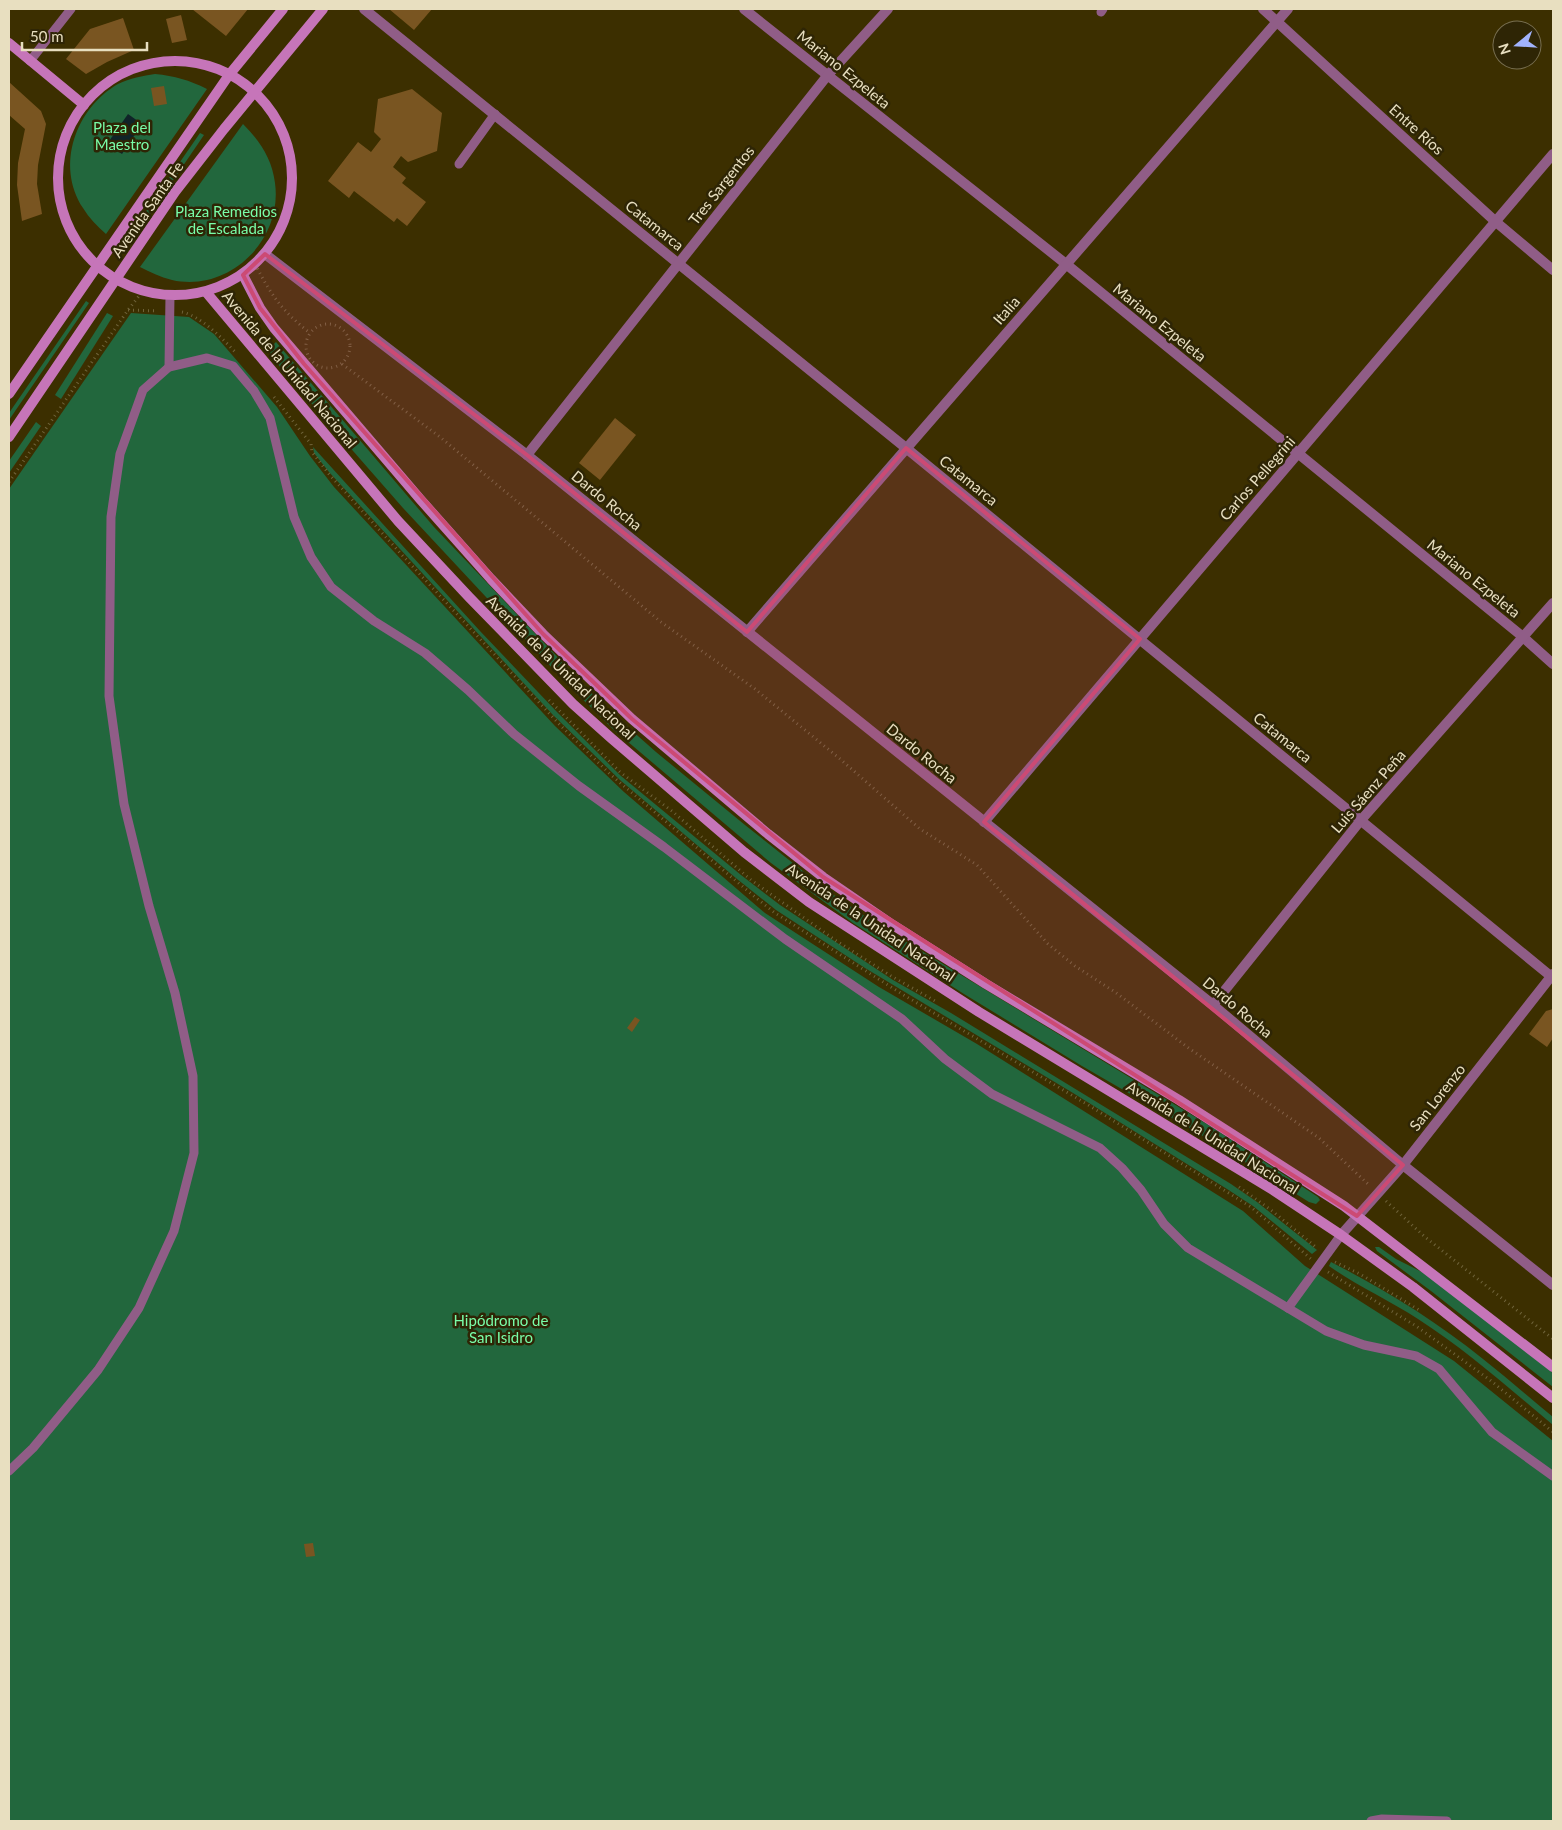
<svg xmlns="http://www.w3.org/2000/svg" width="1562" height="1830" font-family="Lato,sans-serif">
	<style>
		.green { fill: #22673d }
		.water { fill: #102428 }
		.building { fill: #795521 }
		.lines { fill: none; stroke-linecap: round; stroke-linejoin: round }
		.path { stroke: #70643a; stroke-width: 3; stroke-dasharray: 1 4; stroke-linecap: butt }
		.lane { stroke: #905d87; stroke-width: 9 }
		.street { stroke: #905d87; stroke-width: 10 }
		.secondary { stroke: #c675b9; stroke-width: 10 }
		.marked { fill: #cc4a74; fill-opacity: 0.2; stroke: #cc4a74; stroke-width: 4; stroke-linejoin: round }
		.labels { text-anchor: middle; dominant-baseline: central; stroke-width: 5; stroke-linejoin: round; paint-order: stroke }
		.street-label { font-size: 15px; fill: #e8dfc0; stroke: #2e2505 }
		.park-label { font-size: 15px; fill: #79fda8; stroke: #2e2505 }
	</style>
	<rect width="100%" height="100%" fill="#3c2f00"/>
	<g class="green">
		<path d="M155 74C175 76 189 80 207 89L106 234C97 226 89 218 83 208 55 165 76 108 118 84 130 78 143 76 155 74Z"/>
		<path d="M243 124C260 141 272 159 275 183 283 240 229 293 172 280 160 277 150 272 140 267Z"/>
		<path d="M200 133 204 135 133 239 129 236Z"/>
		<path d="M86 301 89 303 9 420V413Z"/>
		<path d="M107 313 113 316 61 399 55 395Z"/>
		<path d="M131 313 189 317 214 334 277 407 310 456 334 487 555 726 624 792 765 913 879 987 977 1044 1243 1211 1305 1266 1454 1361 1553 1441V1821H9V489Z"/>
		<path d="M276 342 434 527 603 705 656 752 745 825 828 891 872 921 1210 1126 1318 1197 1320 1200 1316 1204 1309 1202 1208 1139 1082 1066 964 994 853 923 771 863 614 730 569 686 403 508 283 371 268 350Z"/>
		<path d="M36 422 41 426 9 473V461Z"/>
		<path d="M313 447 480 631 557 712 621 776 741 875 780 905 893 980 951 1013 1231 1184 1257 1202 1317 1250 1312 1254 1253 1206 1227 1189 1073 1093 865 968 776 910 737 879 620 780 553 715 329 472 314 453Z"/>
		<path d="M1375 1247H1379L1396 1259 1422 1272 1445 1287 1553 1373V1387L1431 1291 1377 1251Z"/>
		<path d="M1331 1262C1384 1289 1436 1321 1483 1359 1507 1378 1530 1398 1553 1417V1425C1509 1388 1466 1350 1418 1319 1389 1300 1357 1286 1329 1266Z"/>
	</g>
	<path class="water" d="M128 114 142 124 122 154 107 144Z"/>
	<g class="building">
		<path d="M192 9H248L226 36Z"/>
		<path d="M389 9H432L414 30Z"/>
		<path d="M181 15 187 40 172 43 166 19Z"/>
		<path d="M123 18 134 50 107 62 86 74 66 59 90 29Z"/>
		<path d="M9 82 41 111 46 124 38 165 37 184 42 214 22 221 17 185 18 163 25 129 9 115Z"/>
		<path d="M164 86 167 104 154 106 151 88Z"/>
		<path d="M412 89 442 113 437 151 408 162 401 156 393 167 406 178 402 183 426 202 407 226 397 218 394 222 354 191 349 198 328 181 358 142 371 152 381 139 374 132 378 99Z"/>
		<path d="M615 418 636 435 600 480 579 463Z"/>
		<path d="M1553 1009V1038L1547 1047 1529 1034 1546 1011Z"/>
		<path d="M635 1017 640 1020 632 1032 627 1028Z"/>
		<path d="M313 1543 315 1556 306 1557 304 1544Z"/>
	</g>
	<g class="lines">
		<g class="path">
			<path d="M255 264C271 295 282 311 310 333"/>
			<path d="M128 310 158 311"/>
			<path d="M182 312C201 316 224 340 237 354"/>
			<circle cx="328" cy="346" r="22"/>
			<path d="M342 364 440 437 661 622 755 689 839 758 920 829 977 865 1048 944 1075 966 1115 992 1190 1049 1319 1138 1369 1185"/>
			<path d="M274 397 311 444 312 452 329 474 402 555 561 726 611 775 755 897 775 913 902 994 1090 1106 1251 1207 1311 1259"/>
			<path d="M9 482 128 310 143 291"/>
			<path d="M549 700 620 772 672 811 751 880 835 940 891 976 937 1002"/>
			<path d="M1239 1187 1271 1210 1317 1248"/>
			<path d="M1386 1201 1425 1237 1553 1339"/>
			<path d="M1335 1262 1360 1274 1419 1310"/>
			<path d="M1328 1272 1416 1326 1490 1380 1553 1432"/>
		</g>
		<g class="lane">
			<path d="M1101 12 1103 9"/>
			<path d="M30 61 71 9"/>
			<path d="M459 164 495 114"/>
			<path d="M169 367 170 295"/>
			<path d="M1288 1308 1341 1235"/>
			<path d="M9 1471 33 1448 98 1370 139 1308 174 1231 194 1153 193 1076 175 993 149 906 124 804 109 696 111 517 120 454 143 390 169 367 207 358 233 366 254 391 270 418 294 517 311 557 331 587 374 621 425 653 468 690 514 734 579 786 664 847 785 939 902 1019 945 1059 992 1094 1100 1148 1122 1168 1141 1190 1164 1224 1188 1248 1326 1331 1364 1345 1416 1356 1439 1369 1492 1432 1553 1476"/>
			<path d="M1371 1821 1382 1819 1447 1821"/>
		</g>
		<g class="street">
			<path d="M364 9 906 448 1553 978"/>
			<path d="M744 9 1066 264 1523 637 1553 664"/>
			<path d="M1263 9 1496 222 1553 270"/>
			<path d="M265 254 527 455 1213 1005 1403 1165 1553 1285"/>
			<path d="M527 455 827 76 888 9"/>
			<path d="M747 632 1288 9"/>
			<path d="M984 822 1553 154"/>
			<path d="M1213 1005 1361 820 1553 603"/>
			<path d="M1341 1235 1403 1165 1553 974"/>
		</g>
		<g class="secondary">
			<path d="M9 43 84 105"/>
			<circle cx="175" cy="178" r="117"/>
			<path d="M243 275 260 308 274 328 420 499 491 579 543 634 632 719 768 834 823 877 893 925 986 984 1179 1100 1344 1206 1553 1367"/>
			<path d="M206 292 398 521 469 597 573 704 611 738 744 852 809 902 979 1012 1273 1190 1341 1235 1413 1287 1553 1398"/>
			<path d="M9 394 229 75 283 9"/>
			<path d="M9 437 175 192 224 129 323 9"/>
		</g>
	</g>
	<path class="marked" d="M265 254 527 455 747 632 906 448 1140 639 984 822 1403 1165 1357 1216 823 877 632 719 543 634 304 364 260 308 243 275Z"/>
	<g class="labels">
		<g class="street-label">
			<text transform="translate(844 69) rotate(39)">Mariano Ezpeleta</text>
			<text transform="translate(1417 129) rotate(42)">Entre Ríos</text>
			<text transform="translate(721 185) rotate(-52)">Tres Sargentos</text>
			<text transform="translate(147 209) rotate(-55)">Avenida Santa Fe</text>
			<text transform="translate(655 225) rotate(39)">Catamarca</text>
			<text transform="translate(1006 310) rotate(-49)">Italia</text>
			<text transform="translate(1160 322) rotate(39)">Mariano Ezpeleta</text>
			<text transform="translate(290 369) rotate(50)">Avenida de la Unidad Nacional</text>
			<text transform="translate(1257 478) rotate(-49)">Carlos Pellegrini</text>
			<text transform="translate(969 480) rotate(39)">Catamarca</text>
			<text transform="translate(607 500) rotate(39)">Dardo Rocha</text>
			<text transform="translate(1474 578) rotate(39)">Mariano Ezpeleta</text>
			<text transform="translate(561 667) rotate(44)">Avenida de la Unidad Nacional</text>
			<text transform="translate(1283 737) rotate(39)">Catamarca</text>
			<text transform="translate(922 753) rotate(39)">Dardo Rocha</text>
			<text transform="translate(1368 791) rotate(-49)">Luis Sáenz Peña</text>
			<text transform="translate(871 922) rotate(34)">Avenida de la Unidad Nacional</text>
			<text transform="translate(1238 1007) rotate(40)">Dardo Rocha</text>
			<text transform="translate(1437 1097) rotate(-52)">San Lorenzo</text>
			<text transform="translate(1213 1137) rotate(32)">Avenida de la Unidad Nacional</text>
		</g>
		<g class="park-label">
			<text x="122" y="127">Plaza del<tspan x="122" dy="17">Maestro</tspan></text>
			<text x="226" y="211">Plaza Remedios<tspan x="226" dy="17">de Escalada</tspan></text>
			<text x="501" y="1320">Hipódromo de<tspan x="501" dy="17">San Isidro</tspan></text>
		</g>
	</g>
	<rect width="1562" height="1830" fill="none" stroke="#e8dfc0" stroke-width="20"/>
	<g transform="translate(1517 45) rotate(252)"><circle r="24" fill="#2e2505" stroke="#786f50"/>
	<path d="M0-4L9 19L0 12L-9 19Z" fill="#a1b3fd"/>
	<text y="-8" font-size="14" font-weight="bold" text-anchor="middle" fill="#e8dfc0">N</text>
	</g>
	<path d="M22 42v8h125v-8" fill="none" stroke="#e8dfc0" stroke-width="2.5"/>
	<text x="30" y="42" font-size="15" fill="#e8dfc0" stroke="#2e2505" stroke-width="4" paint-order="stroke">50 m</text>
</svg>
